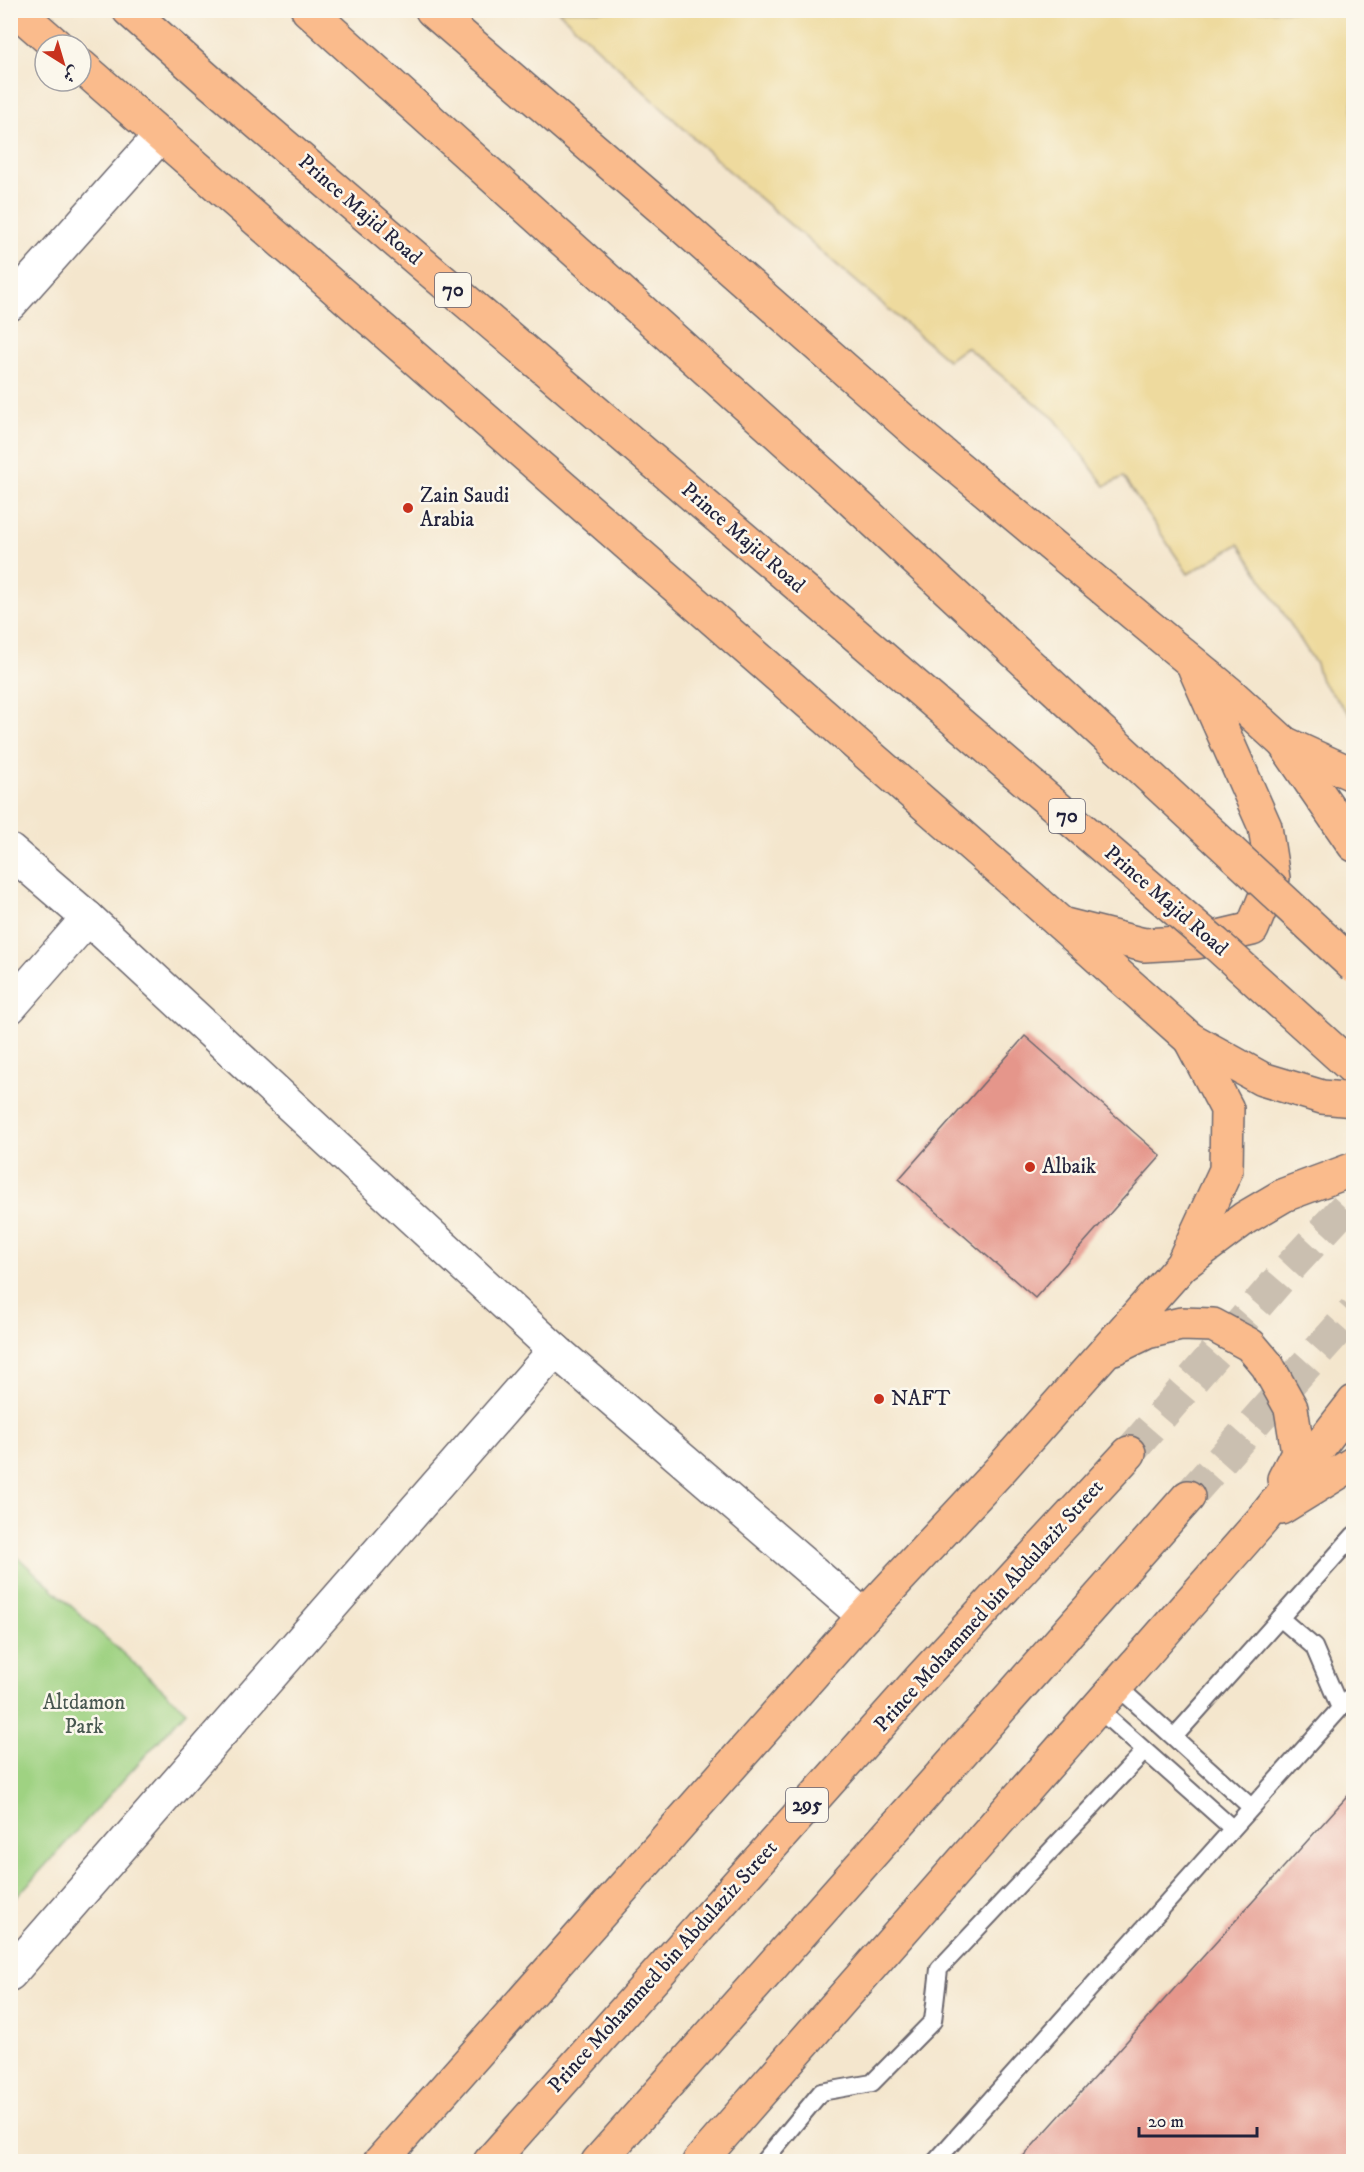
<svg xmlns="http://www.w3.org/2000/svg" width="1364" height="2172" font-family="'IM FELL DW Pica',Amiri,serif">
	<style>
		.green { fill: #9fd282; stroke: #607a5e; stroke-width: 1.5 }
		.sand { fill: #eeda9e; stroke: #887e6c; stroke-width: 1.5 }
		.building { fill: #e5968b }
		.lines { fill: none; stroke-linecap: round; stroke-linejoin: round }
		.primary-tunnel { stroke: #cabfb0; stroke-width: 33; stroke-dasharray: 33 16; stroke-linecap: butt }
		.lane-casing { stroke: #6c676e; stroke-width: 20 }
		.street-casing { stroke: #6c676e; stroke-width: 36 }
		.primary-casing { stroke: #6c676e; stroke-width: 36 }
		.highway-casing { stroke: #6c676e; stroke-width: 36 }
		.lane { stroke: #fff; stroke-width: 16 }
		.street { stroke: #fff; stroke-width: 33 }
		.primary { stroke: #fabb8c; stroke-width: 33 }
		.highway { stroke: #fabb8c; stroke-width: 33 }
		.highway-bridge-casing { stroke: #6c676e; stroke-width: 36; stroke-linecap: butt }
		.highway-bridge { stroke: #fabb8c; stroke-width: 33 }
		.poi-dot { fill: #c8321e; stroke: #fbf7ec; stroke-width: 2 }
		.labels { text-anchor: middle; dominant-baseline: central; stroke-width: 5; stroke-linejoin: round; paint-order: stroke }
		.shield { fill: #fbf7ec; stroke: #636270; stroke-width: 1.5 }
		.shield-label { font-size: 20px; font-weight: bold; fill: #22223b }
		.street-label { font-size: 21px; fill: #22223b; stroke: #fbf7ec }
		.poi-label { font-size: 21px; fill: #22223b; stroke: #fbf7ec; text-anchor: start }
		.park-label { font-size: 21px; fill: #485750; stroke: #fbf7ec }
	</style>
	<rect width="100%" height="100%" fill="#fbf7ec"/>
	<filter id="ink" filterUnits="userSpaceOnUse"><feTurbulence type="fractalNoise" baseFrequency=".0167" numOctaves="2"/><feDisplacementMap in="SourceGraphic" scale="12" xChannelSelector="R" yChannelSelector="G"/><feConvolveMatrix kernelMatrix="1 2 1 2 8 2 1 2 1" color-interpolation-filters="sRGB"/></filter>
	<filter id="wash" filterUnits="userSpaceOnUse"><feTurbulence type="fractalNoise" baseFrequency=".008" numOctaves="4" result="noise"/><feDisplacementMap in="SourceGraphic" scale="24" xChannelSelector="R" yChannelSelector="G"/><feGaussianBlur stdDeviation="1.35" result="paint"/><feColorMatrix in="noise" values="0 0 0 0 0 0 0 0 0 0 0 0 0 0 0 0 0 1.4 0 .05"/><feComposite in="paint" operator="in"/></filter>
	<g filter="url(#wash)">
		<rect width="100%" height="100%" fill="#f4e6cd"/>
		<path class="green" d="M11 1551 186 1711 11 1903H10Z"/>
		<path class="sand" d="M558 11H1353V718L1321 681 1316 664 1239 544 1188 574 1123 477 1105 486 1055 419 966 347 948 360 744 185Z"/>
		<g id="blocks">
			<g class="building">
				<path d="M1025 1036 1161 1156 1035 1298 899 1179Z"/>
				<path d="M1354 1789V2162H1018Z"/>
			</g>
		</g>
	</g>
	<g filter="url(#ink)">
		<use href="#blocks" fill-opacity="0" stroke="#6c676e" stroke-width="1.5"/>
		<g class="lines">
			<g class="primary-tunnel">
				<path d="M1129 1453 1289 1268 1354 1198"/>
				<path d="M1188 1497 1354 1311"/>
			</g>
			<g class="lane-casing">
				<g id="lane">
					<path d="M1280 1618 1314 1647 1340 1708"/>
					<path d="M1118 1687 1251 1807"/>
					<path d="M1098 1709 1232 1828"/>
					<path d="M1174 1737 1354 1535"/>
					<path d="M763 2162 821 2092 872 2083 933 2021 939 1969 1140 1756"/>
					<path d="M935 2162 1354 1693"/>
				</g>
			</g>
			<g class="street-casing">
				<g id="street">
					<path d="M10 304 161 135"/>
					<path d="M10 851 88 918 555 1350 864 1616"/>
					<path d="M10 1007 88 918"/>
					<path d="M10 1974 555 1350"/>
				</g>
			</g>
			<g class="primary-casing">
				<g id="primary">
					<path d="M16 10 56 45"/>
					<path d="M432 10 663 209 924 439 1229 693 1284 743 1354 845"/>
					<path d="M81 66 1031 897 1190 1039 1262 1079 1322 1097 1354 1100"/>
					<path d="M1284 743 1354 775"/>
					<path d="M1065 925 1144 945 1197 942 1252 929 1273 878 1265 827 1195 669"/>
					<path d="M1186 1262 1245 1218 1284 1195 1354 1169"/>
					<path d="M1114 1348 1147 1332 1181 1324 1213 1325 1250 1345 1267 1365 1291 1408 1298 1452 1284 1479"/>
					<path d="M1281 1508 1354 1463"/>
					<path d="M380 2162 864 1616 1000 1470 1182 1265 1226 1170 1227 1109 1190 1039"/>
					<path d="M490 2162 922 1677 1129 1453"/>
					<path d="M598 2162 1188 1497"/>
					<path d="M699 2162 1264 1518 1354 1402"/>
				</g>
			</g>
			<g class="highway-casing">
				<g id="highway">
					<path d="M129 10 210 82 778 568"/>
					<path d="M308 10 845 494"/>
				</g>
			</g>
			<use href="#lane" class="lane"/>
			<use href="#street" class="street"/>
			<use href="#primary" class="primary"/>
			<use href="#highway" class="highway"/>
			<g class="highway-bridge-casing">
				<g id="highway-bridge">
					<path d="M845 494 1354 966"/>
					<path d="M778 568 1216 944 1354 1069"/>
				</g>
			</g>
			<use href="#highway-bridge" class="highway-bridge"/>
		</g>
	</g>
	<g class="poi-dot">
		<circle cx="408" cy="508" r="6"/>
		<circle cx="1030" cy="1167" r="6"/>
		<circle cx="879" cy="1399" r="6"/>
	</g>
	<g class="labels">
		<g class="shield">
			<rect x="435" y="273" width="36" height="34" rx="4.5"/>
			<rect x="1049" y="799" width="36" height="34" rx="4.5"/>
			<rect x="786" y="1788" width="42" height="34" rx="4.5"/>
		</g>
		<g class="shield-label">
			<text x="453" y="290">70</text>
			<text x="1067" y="816">70</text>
			<text x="807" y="1805">295</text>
		</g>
		<g class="street-label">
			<text transform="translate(360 210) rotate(41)">Prince Majid Road</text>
			<text transform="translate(743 538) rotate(41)">Prince Majid Road</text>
			<text transform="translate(1166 901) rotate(41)">Prince Majid Road</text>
			<text transform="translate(989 1606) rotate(-48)">Prince Mohammed bin Abdulaziz Street</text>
			<text transform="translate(663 1967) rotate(-48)">Prince Mohammed bin Abdulaziz Street</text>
		</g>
		<g class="poi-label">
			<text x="420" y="496">Zain Saudi<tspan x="420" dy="24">Arabia</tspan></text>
			<text x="1042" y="1167">Albaik</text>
			<text x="891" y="1399">NAFT</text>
		</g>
		<g class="park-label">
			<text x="84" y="1703">Altdamon<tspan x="84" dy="24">Park</tspan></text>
		</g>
	</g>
	<rect width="1364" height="2172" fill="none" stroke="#fbf7ec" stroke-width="36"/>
	<g transform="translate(63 63) rotate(143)"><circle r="28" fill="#fbf7ec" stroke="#a4a2a5" stroke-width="1.5"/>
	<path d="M0-4.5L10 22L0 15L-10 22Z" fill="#c8321e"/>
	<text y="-9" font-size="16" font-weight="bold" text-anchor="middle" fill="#22223b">ش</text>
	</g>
	<path d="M1139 2127v9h118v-9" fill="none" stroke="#22223b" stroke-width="3"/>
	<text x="1148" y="2127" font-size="18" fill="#22223b" stroke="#fbf7ec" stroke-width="4.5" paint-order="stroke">20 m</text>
</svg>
